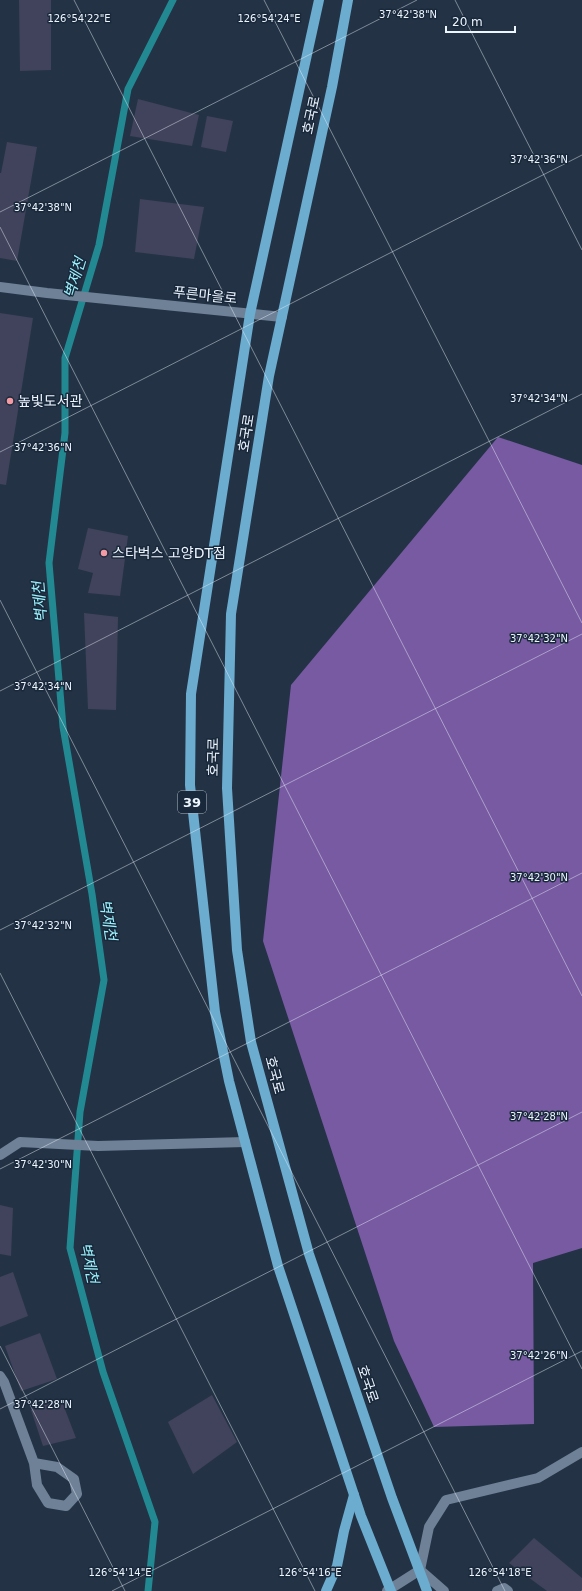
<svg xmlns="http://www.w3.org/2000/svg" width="582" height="1591" font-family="'DejaVu Sans','Noto Sans KR',sans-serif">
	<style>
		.forest { fill: #775aa1 }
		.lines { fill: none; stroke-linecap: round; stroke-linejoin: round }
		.stream { stroke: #228993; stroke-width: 7 }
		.building { fill: #40435b }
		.service { stroke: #6f8197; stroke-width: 10 }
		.minor { stroke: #6f8197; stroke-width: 10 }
		.tertiary { stroke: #6f8197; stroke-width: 10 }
		.secondary { stroke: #6f8197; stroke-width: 10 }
		.primary { stroke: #6baccf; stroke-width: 10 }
		.ticks { fill: none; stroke: #edf5ff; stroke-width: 1; stroke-opacity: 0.45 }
		.poi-dot { fill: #f49aa4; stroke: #19293b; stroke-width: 1.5 }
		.labels { text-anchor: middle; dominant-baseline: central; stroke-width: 3; stroke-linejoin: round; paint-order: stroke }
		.shield { fill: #19293b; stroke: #adb8c4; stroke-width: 1 }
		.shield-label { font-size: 13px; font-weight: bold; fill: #edf5ff }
		.street-label { font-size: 14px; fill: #edf5ff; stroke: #19293b }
		.poi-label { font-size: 14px; fill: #edf5ff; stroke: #19293b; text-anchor: start }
		.water-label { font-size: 15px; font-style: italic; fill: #9cf3fe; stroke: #19293b }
		.ticks-label { font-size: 10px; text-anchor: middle; fill: #edf5ff; stroke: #19293b; stroke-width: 3; stroke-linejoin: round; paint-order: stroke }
	</style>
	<rect width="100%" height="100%" fill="#233345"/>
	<path class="forest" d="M498 437 582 465V1248L533 1263 534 1424 434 1427 394 1341 263 941 291 685Z"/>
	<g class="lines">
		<path class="stream" d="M148 1591 155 1522 103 1372 70 1248 80 1112 104 980 92 894 63 727 49 563 65 433V358L99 245 128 89 173 0"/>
	</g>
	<g class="building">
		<path d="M19 0H51V70L20 71Z"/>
		<path d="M138 99 199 115 192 146 130 136Z"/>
		<path d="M207 116 233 121 226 152 201 147Z"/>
		<path d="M7 142 37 147 17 261 0 258V173H1Z"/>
		<path d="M140 199 204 207 194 259 135 252Z"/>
		<path d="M0 313 33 318 6 485 0 484Z"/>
		<path d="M88 528 128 536 120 596 88 593 93 573 78 569Z"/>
		<path d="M84 613 118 617 116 710 88 709Z"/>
		<path d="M0 1205 13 1208 11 1256 0 1254Z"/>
		<path d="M13 1272 28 1316 0 1327V1277Z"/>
		<path d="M40 1333 57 1379 21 1391 5 1346Z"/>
		<path d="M212 1395 237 1442 193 1474 168 1422Z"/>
		<path d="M61 1399 76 1438 43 1446 31 1410Z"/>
		<path d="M534 1538 582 1578V1591H547L509 1563Z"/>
	</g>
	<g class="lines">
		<g class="service">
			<path d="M444 1591 420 1570 429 1527 446 1500 538 1478 582 1452"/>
			<path d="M497 1591 504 1588 508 1591"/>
		</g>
		<g class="minor">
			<path d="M0 1155 20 1142 98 1146 245 1142"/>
			<path d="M0 1376 4 1382 34 1463 37 1485 48 1503 66 1506 77 1494 74 1479 57 1467 34 1463"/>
		</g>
		<path class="tertiary" d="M0 287 47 293 282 317"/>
		<path class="secondary" d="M387 1591 420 1570"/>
		<g class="primary">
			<path d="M319 0 250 314 191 694 190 785 215 1012 229 1081 278 1266 361 1516 391 1591"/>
			<path d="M348 0 332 87 269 376 231 614 227 788 237 950 251 1042 309 1254 392 1498 427 1591"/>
			<path d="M326 1591 337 1566 344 1531 354 1495"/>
		</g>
	</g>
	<path class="ticks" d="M74 0 582 996M264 0 582 623M455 0 582 250M0 212 417 0M0 227 582 1369M0 452 582 155M0 600 505 1591M0 691 582 394M0 930 582 634M0 973 315 1591M0 1169 582 873M0 1346 125 1591M0 1409 582 1112M112 1591 582 1351M581 1591H582"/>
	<g class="poi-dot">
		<circle cx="10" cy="401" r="4"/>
		<circle cx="104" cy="553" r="4"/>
	</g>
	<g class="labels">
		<rect class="shield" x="178" y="791" width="28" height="22" rx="3"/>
		<g class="shield-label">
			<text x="192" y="802">39</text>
		</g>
		<g class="street-label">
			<text transform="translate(311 115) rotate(-78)">호국로</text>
			<text transform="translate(205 295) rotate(6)">푸른마을로</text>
			<text transform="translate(246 433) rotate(-81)">호국로</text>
			<text transform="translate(213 757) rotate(-89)">호국로</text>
			<text transform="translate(275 1075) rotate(75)">호국로</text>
			<text transform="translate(368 1384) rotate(71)">호국로</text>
		</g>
		<g class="poi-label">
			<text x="18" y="401">높빛도서관</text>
			<text x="112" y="553">스타벅스 고양DT점</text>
		</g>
		<g class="water-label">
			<text transform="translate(75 278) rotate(-73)">벽제천</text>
			<text transform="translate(40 602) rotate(-95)">벽제천</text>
			<text transform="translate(108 920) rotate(81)">벽제천</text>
			<text transform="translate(89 1263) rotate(78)">벽제천</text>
		</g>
	</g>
	<g class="ticks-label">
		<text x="408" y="18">37°42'38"N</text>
		<text x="79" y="22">126°54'22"E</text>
		<text x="269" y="22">126°54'24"E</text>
		<text x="539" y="163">37°42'36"N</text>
		<text x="43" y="211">37°42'38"N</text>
		<text x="539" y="402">37°42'34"N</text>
		<text x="43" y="451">37°42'36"N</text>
		<text x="539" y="642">37°42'32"N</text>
		<text x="43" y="690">37°42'34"N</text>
		<text x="539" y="881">37°42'30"N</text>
		<text x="43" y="929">37°42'32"N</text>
		<text x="539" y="1120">37°42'28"N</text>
		<text x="43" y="1168">37°42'30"N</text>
		<text x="539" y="1359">37°42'26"N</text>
		<text x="43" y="1408">37°42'28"N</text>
		<text x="120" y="1576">126°54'14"E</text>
		<text x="310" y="1576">126°54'16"E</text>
		<text x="500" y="1576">126°54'18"E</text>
	</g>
	<path d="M446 26v6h69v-6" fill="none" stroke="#edf5ff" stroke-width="2"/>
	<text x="452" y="26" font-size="12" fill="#edf5ff" stroke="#19293b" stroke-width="3" paint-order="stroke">20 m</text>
</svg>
